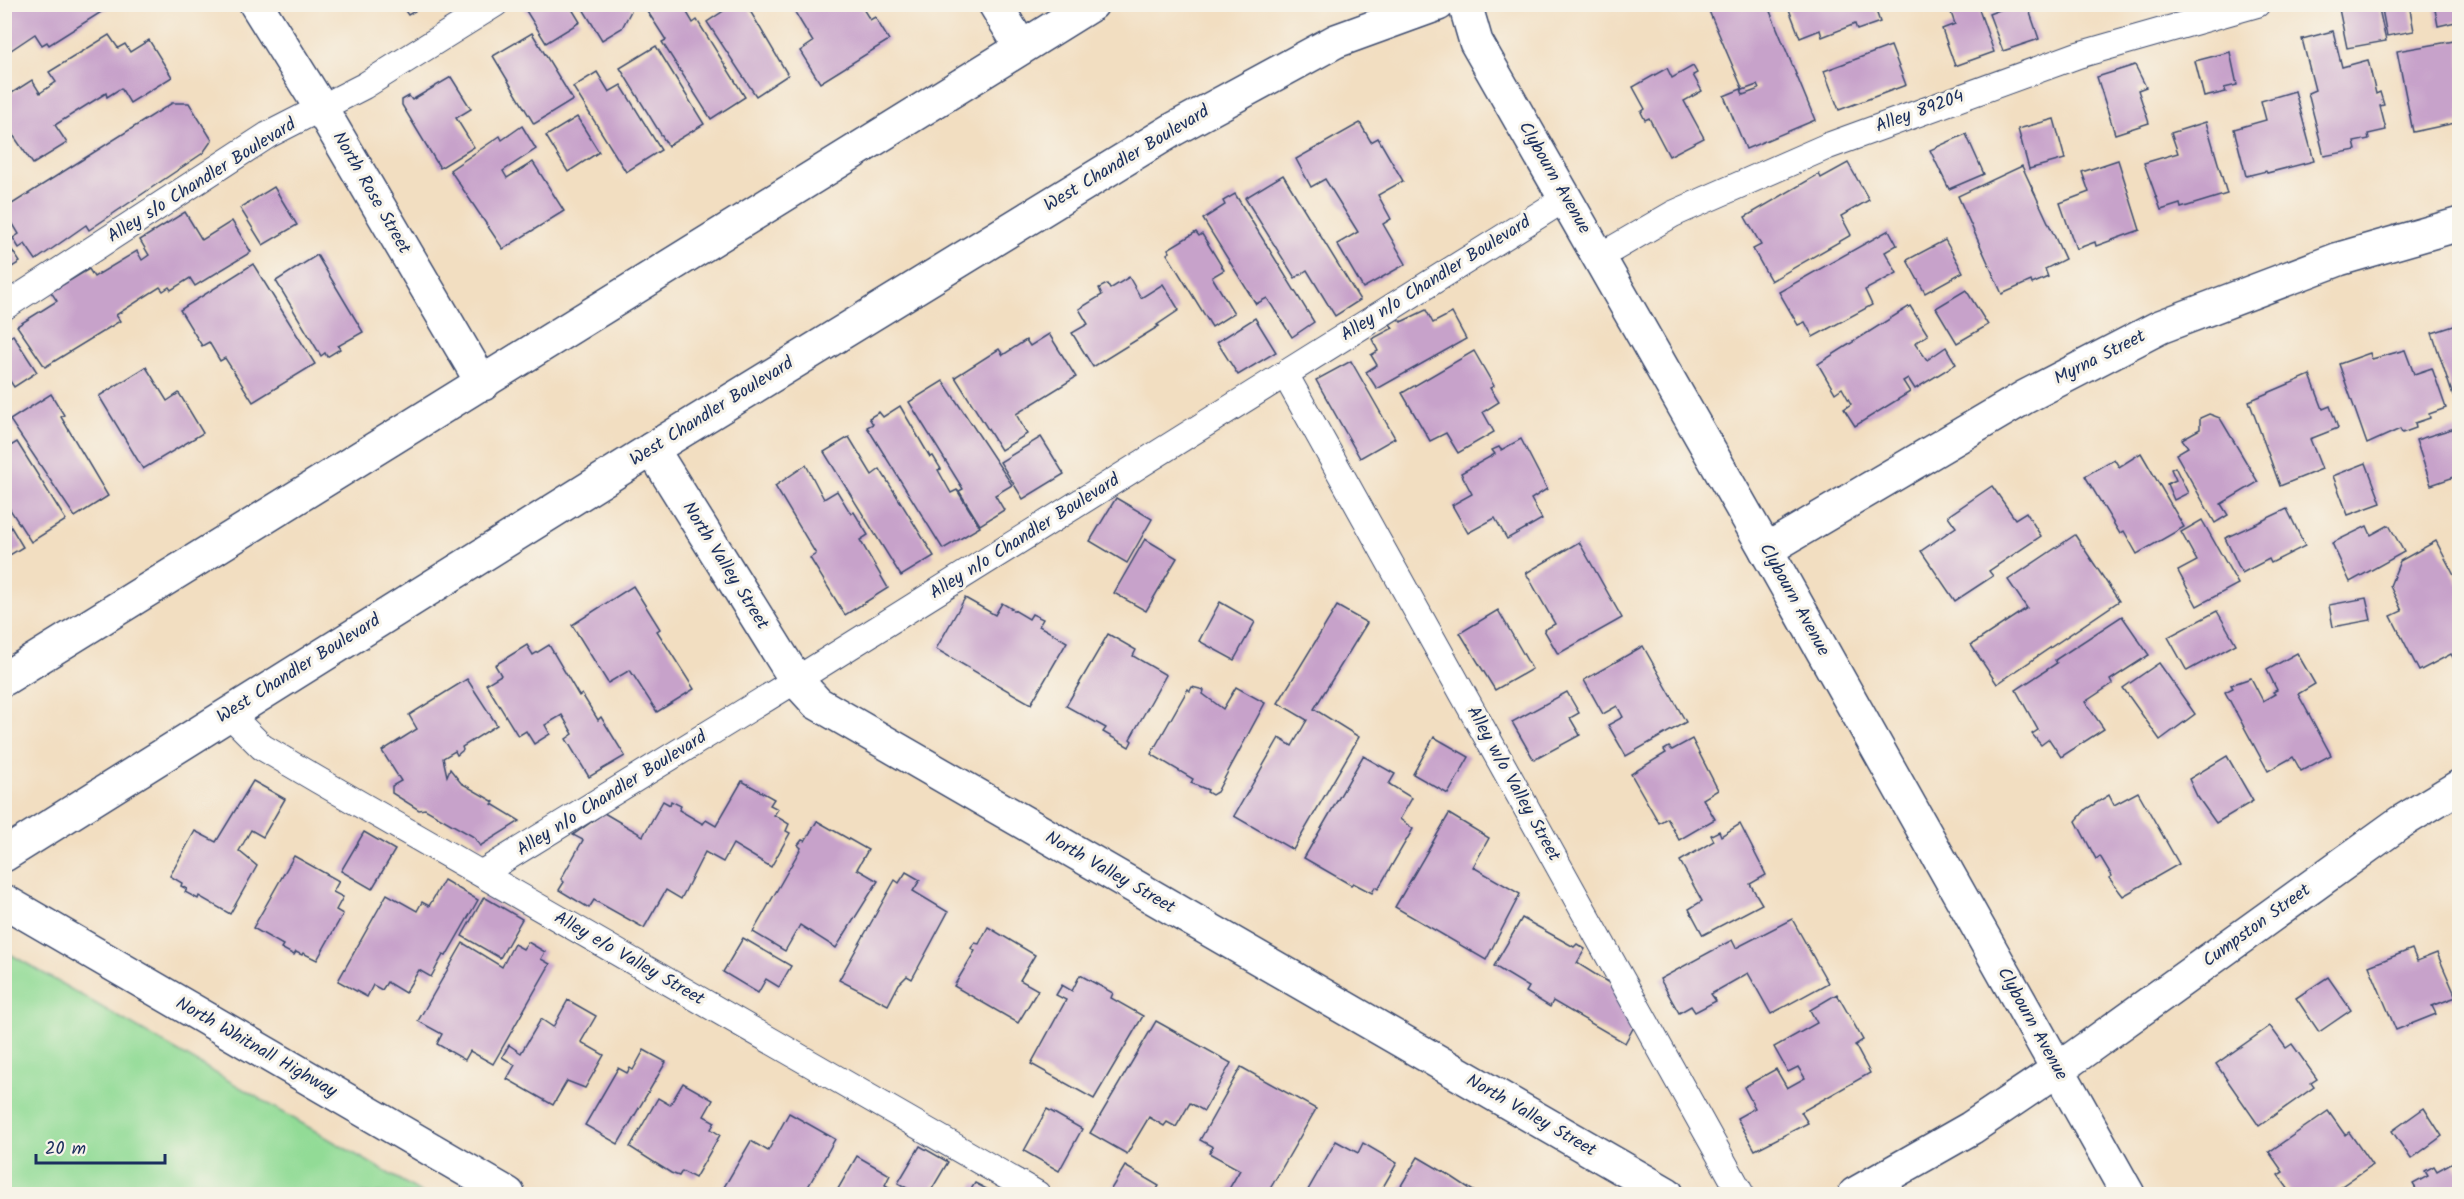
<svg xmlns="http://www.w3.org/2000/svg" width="2464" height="1199" font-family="Kalam,sans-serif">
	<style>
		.green { fill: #92db96; stroke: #56857a; stroke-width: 1.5 }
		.building { fill: #c7a2ca }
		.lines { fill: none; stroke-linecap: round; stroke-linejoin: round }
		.lane-casing { stroke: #3b496d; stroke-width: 28 }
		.street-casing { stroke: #3b496d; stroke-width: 36 }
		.secondary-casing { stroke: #3b496d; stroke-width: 36 }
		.lane { stroke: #fff; stroke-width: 26 }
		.street { stroke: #fff; stroke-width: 33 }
		.secondary { stroke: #fff; stroke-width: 33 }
		.labels { text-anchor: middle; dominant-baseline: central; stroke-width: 6; stroke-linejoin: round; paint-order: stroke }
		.street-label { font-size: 18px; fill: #1b2f5e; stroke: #f7f3e8 }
	</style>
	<rect width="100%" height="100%" fill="#f7f3e8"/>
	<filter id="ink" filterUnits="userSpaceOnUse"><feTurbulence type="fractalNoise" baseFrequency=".0167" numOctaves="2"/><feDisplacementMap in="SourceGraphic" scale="12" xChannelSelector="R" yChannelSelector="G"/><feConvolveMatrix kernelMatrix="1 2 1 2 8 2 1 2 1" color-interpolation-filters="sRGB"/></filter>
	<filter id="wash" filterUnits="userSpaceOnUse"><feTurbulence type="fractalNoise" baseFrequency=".008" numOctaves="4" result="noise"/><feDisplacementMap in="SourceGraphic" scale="24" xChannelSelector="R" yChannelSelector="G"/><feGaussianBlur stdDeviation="1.35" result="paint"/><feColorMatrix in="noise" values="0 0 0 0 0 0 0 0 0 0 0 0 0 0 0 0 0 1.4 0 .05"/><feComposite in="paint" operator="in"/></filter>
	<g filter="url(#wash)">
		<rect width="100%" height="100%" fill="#f2dec1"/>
		<path class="green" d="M4 951H5L424 1194H5Z"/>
		<g id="blocks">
			<g class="building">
				<path d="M17 4H114L49 45 47 42 42 45 35 34 11 50 4 40V12Z"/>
				<path d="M526 4H569L580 22 546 43 523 6Z"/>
				<path d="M580 4H630L632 9 622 28 602 40Z"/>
				<path d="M646 4H682L693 23 697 20 745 97 711 119 662 42 666 40 644 6Z"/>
				<path d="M734 4H746L788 75 756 96 707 22Z"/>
				<path d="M790 4H860L870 20 875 17 889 40 820 83 800 51 813 42Z"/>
				<path d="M1706 4H1767L1815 120 1746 149 1724 96 1741 89 1743 95 1759 89 1757 85 1743 90Z"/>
				<path d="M1787 4H1877L1875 8 1880 22 1857 30 1855 24 1822 37 1820 30 1800 38Z"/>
				<path d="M1948 4H1977L1994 52 1955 66 1942 29 1955 24Z"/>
				<path d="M2015 4H2027L2039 39 2003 51 1989 14Z"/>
				<path d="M2338 4H2378L2386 41 2347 48Z"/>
				<path d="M2381 4H2409L2414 31 2387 36Z"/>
				<path d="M2434 4H2460V21L2438 26Z"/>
				<path d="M401 5H425L408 15Z"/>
				<path d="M2333 31 2342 67 2368 60 2376 94 2380 92 2384 105 2380 106 2386 130 2368 134 2369 139 2354 142 2356 150 2324 156 2308 93 2315 90 2302 39Z"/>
				<path d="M532 33 573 100 534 124 493 56Z"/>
				<path d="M109 35 118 48 125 44 130 52 149 40 172 77 130 103 121 88 107 97 106 93 55 125 67 143 33 164 4 122V98L32 80 40 93 56 82 49 72Z"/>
				<path d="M2460 40V122L2413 132 2397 51Z"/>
				<path d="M656 46 704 124 668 146 620 68Z"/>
				<path d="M1891 46 1906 85 1839 110 1824 71Z"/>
				<path d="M2230 52 2237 85 2224 88 2226 92 2204 97 2195 61Z"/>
				<path d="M2135 65 2146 87 2138 90 2149 123 2115 134 2097 77Z"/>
				<path d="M1693 66 1697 73 1693 75 1702 91 1684 101 1704 138 1669 156 1649 118 1645 120 1641 112 1645 109 1633 87 1667 68 1672 78Z"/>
				<path d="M597 72 609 92 621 85 661 150 626 172 573 87Z"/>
				<path d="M451 77 471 109 456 118 474 147 440 168 402 105V100L409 96 412 100Z"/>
				<path d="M2295 91 2314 161 2267 173 2266 171 2246 176 2234 129 2266 120 2261 101Z"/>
				<path d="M172 103H189L212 140 203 153 89 230 86 225 36 260 25 244 19 248 13 238 19 234 4 209Z"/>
				<path d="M577 117 599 152 568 172 546 136Z"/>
				<path d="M2054 119 2065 159 2029 169 2018 129Z"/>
				<path d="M2206 122 2227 194 2181 208 2180 204 2161 210 2144 163 2178 153 2171 133Z"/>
				<path d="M1360 123 1371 142 1378 138 1403 181 1378 195 1391 219 1383 224 1406 264 1363 288 1337 244 1358 232 1325 179 1311 187 1296 159Z"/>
				<path d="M522 126 536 149 503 171 507 178 533 162 564 211 503 249 450 170 500 136 502 140Z"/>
				<path d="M1966 134 1984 174 1949 189 1930 150Z"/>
				<path d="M2118 160 2140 230 2096 246 2095 242 2076 249 2060 203 2089 192 2082 172Z"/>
				<path d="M1848 163 1869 200 1841 216 1851 235 1771 281 1753 249 1761 245 1745 217 1819 174 1821 178Z"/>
				<path d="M2022 166 2065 259 2045 269 2048 277 2032 284 2031 281 2002 294 1958 196Z"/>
				<path d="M1283 175 1360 300 1335 316 1307 270 1295 278 1245 198Z"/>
				<path d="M274 187 297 225 263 245 240 208Z"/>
				<path d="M1235 194 1314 322 1292 337 1267 298 1256 304 1203 219 1225 205 1223 201Z"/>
				<path d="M185 212 202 240 232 221 251 252 195 286 190 278 171 290 169 287 163 291 160 287 116 315 120 321 45 367 17 326 57 301 51 292 89 269 94 277 137 251 142 260 149 255 140 240Z"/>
				<path d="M1889 230 1897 245 1885 252 1897 273 1865 290 1872 305 1813 337 1805 322 1798 325 1779 292Z"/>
				<path d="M1196 232 1199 236 1202 234 1224 270 1212 277 1234 313 1212 327 1167 254 1170 252 1168 249Z"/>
				<path d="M4 238 20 262 4 272Z"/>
				<path d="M1945 240 1963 272 1925 293 1907 260Z"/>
				<path d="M317 255 363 332 338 346 340 349 327 357 325 353 321 356 276 281Z"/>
				<path d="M253 264 315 364 253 402 225 358 220 361 209 342 202 346 180 310Z"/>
				<path d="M1129 277 1141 298 1163 284 1179 310 1157 325 1159 326 1093 367 1072 333 1088 324 1079 309 1102 295 1099 288 1107 284 1110 289Z"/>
				<path d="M1966 290 1988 325 1957 343 1936 308Z"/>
				<path d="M1910 306 1928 335 1915 343 1927 360 1946 347 1956 364 1915 389 1908 378 1903 381 1910 392 1855 426 1844 409 1851 404 1842 388 1835 393 1818 364Z"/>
				<path d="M1426 310 1433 323 1452 313 1466 339 1377 389 1366 372 1377 365 1371 355 1378 351 1372 339 1393 328 1390 324 1398 319 1401 322Z"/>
				<path d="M1255 318 1276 352 1238 375 1217 342Z"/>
				<path d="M2460 324V394L2453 396 2432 333Z"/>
				<path d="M1049 334 1076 377 1016 414 1027 434 1001 450 955 377 999 349 1003 355 1026 340 1030 346Z"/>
				<path d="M13 335 37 372 14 387 4 372V341Z"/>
				<path d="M2405 350 2414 374 2432 368 2446 408 2429 414 2430 418 2415 423 2416 428 2402 433 2400 429 2367 444 2339 364 2370 353 2372 359Z"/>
				<path d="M1474 351 1494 386 1490 388 1499 402 1483 412 1494 432 1458 453 1446 433 1430 441 1402 393Z"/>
				<path d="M1351 361 1395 438 1360 458 1316 380Z"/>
				<path d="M146 367 167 401 179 393 203 433 143 469 99 396Z"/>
				<path d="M2310 375 2323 409 2330 406 2338 428 2310 439 2322 469 2280 486 2249 401Z"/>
				<path d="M943 381 1012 485 995 495 1004 510 980 525 959 491 963 489 909 402Z"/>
				<path d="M51 394 64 415 61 417 108 496 75 517 10 420Z"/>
				<path d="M900 406 930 457 933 456 941 469 938 470 951 493 957 490 980 527 943 549 867 427 873 424 869 418 879 412 883 417Z"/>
				<path d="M2209 414 2220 418 2258 482 2221 504 2228 515 2215 523 2176 454 2188 447 2182 439 2200 429V418Z"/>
				<path d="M2455 428 2460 443V475L2431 485 2416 440Z"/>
				<path d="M849 437 872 475 880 469 934 556 901 576 824 452Z"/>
				<path d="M1041 437 1064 474 1023 499 1000 462Z"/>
				<path d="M1521 439 1547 489 1531 499 1542 519 1507 539 1495 518 1468 533 1452 505 1472 494 1461 473 1495 454 1492 450 1499 447 1501 450Z"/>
				<path d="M17 442 66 520 31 542 4 500V450Z"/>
				<path d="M2141 453 2184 527 2137 554 2124 531 2120 534 2085 476 2114 459 2119 467Z"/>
				<path d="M2366 463 2381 503 2348 515 2333 476Z"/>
				<path d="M806 465 824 499 837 491 851 514 854 512 868 535 860 540 888 588 845 615 810 558 816 554 775 486Z"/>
				<path d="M2175 467 2188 493 2174 500 2167 484 2176 480 2171 469Z"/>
				<path d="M1992 486 2015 519 2026 512 2041 536 1989 571 1993 576 1955 601 1921 551 1956 527 1948 516Z"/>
				<path d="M1116 498 1152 519 1127 563 1090 541Z"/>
				<path d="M2287 509 2305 546 2271 563 2269 559 2242 573 2225 538Z"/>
				<path d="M5 517 23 547 5 558Z"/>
				<path d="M2202 520 2238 584 2197 606 2178 571 2197 561 2181 532Z"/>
				<path d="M2389 525 2404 552 2350 582 2332 543 2367 526 2371 535Z"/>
				<path d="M2075 535 2119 601 1997 684 1971 645 2027 608 2008 580Z"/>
				<path d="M1145 539 1177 558 1146 611 1114 593Z"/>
				<path d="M2436 541 2460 587V659L2455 661 2451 654 2419 671 2391 616 2402 611 2390 586 2400 561Z"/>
				<path d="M1579 542 1622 618 1558 654 1544 630 1555 624 1526 573Z"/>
				<path d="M633 586 660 629 657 631 694 689 657 712 630 670 608 683 572 625Z"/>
				<path d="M965 598 995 615 1002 603 1029 619 1032 614 1043 619 1039 626 1067 642 1031 704 936 649Z"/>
				<path d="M2366 598 2371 620 2333 627 2329 605Z"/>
				<path d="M1220 602 1255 622 1234 660 1199 641Z"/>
				<path d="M1337 606 1367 623 1314 709 1359 737 1293 850 1234 816 1279 738 1292 746 1307 720 1278 703Z"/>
				<path d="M1498 610 1532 669 1495 690 1460 633Z"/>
				<path d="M2217 611 2236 644 2187 671 2168 637Z"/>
				<path d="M2122 616 2149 655 2110 680 2112 684 2085 702 2104 729 2061 757 2049 739 2041 745 2032 734 2038 730 2016 690 2057 663 2055 660Z"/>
				<path d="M1108 634 1136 650 1133 656 1166 675 1130 739 1132 741 1129 747 1103 732 1106 728 1066 706Z"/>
				<path d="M527 645 533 655 549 645 579 696 582 694 598 720 601 717 625 756 589 777 566 739 573 734 562 715 545 725 550 734 534 744 526 731 518 736 486 684 501 675 495 665Z"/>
				<path d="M1643 646 1686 722 1626 756 1608 725 1623 717 1617 706 1603 714 1584 680Z"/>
				<path d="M2297 653 2315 684 2298 694 2331 755 2301 771 2293 757 2268 771 2225 692 2233 688 2231 685 2251 678 2263 701 2275 694 2273 692 2277 690 2267 670Z"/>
				<path d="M2159 663 2195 714 2160 740 2123 688Z"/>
				<path d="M467 679 497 725 462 747 463 750 457 755 455 751 443 758 447 776 450 769 461 783 494 802 492 804 520 821 480 846 474 837 425 809 419 810 392 793V786L401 781 382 751 417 729 409 715Z"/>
				<path d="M1192 687 1204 690 1203 694 1223 709 1236 687 1265 703 1217 792 1212 795 1207 792 1208 790 1191 783 1193 779 1151 754 1188 689 1190 691Z"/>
				<path d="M1567 692 1579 713 1570 718 1580 735 1534 760 1512 722Z"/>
				<path d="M1434 737 1469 757 1448 794 1413 774Z"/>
				<path d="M1692 739 1718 790 1703 799 1715 819 1679 840 1667 818 1659 823 1631 774 1666 753 1664 750 1669 747 1672 750Z"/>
				<path d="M1363 756 1395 774 1389 784 1412 798 1400 819 1413 829 1378 889 1375 887 1372 893 1353 883 1351 885 1304 858Z"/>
				<path d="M2227 756 2253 801 2216 823 2197 796 2189 779Z"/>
				<path d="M253 781 285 799 263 837 251 830 239 851 257 866 230 914 199 896 198 899 185 892 187 889 181 886 182 883 170 876 195 831 216 842Z"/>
				<path d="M742 781 774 799 770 805 778 809 774 815 789 824 786 831 790 833 771 867 733 844 723 862 705 852 681 899 666 890 644 928 594 900 589 908 559 890 564 882 561 879 583 840 573 835 604 813 643 836 663 801 670 805 671 801 681 806 679 810 703 824 706 820 716 826Z"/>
				<path d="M2138 792 2179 864 2123 896 2109 878 2112 876 2100 856 2096 859 2076 821 2086 809 2109 795 2114 805Z"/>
				<path d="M1449 814 1489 838 1473 867 1520 894 1486 960 1395 907Z"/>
				<path d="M817 821 868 850 857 869 878 881 836 948 800 925 785 951 753 932 801 848 798 845 802 840 805 841Z"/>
				<path d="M1740 824 1766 875 1750 884 1762 904 1703 935 1689 909 1702 901 1680 861 1714 841 1711 835 1719 831 1721 836Z"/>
				<path d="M364 832 395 850 372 889 341 871Z"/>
				<path d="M294 856 339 881 333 892 343 897 336 910 343 914 317 960 303 953 302 955 296 952 294 955 281 948 283 945 253 928Z"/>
				<path d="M906 872 920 880 913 891 948 912 912 979 907 976 899 984 888 1005 839 980 895 880 899 883Z"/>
				<path d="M444 880 478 900 446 956 443 955 431 977 419 970 405 993 387 982 382 990 373 985 367 997 338 981 387 894 417 911 422 902 429 906Z"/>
				<path d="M484 897 522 919 500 958 462 936Z"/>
				<path d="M1522 918 1574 947 1577 944 1585 949 1577 963 1617 988 1637 1021 1625 1043 1553 1001 1550 1007 1526 992 1529 987 1494 966Z"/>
				<path d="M1792 919 1828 983 1771 1014 1748 973 1711 994 1716 1001 1695 1012 1691 1006 1679 1013 1660 979 1732 940 1736 948Z"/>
				<path d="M988 927 1035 955 1020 980 1038 990 1018 1023 954 986 975 951 971 948 975 943 979 944Z"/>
				<path d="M743 938 791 966 779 987 766 979 758 993 723 972Z"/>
				<path d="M528 942 545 952 541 959 550 964 493 1064 470 1051 465 1060 437 1044 442 1034 418 1021 463 943 502 967 514 944 523 949Z"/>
				<path d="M2412 949 2417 961 2437 953 2456 997 2432 1006 2436 1014 2396 1030 2369 966Z"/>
				<path d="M1080 975 1113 993 1111 998 1143 1016 1094 1099 1031 1064 1066 1000 1056 995 1062 985 1072 991Z"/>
				<path d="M2328 977 2351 1010 2319 1032 2296 998Z"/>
				<path d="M1837 994 1863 1040 1855 1045 1870 1073 1801 1112 1808 1123 1755 1150 1737 1118 1755 1108 1744 1087 1776 1069 1787 1088 1805 1078 1798 1067 1788 1072 1774 1047 1817 1023 1810 1010Z"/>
				<path d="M568 1000 596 1016 581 1042 604 1055 585 1088 567 1081 553 1105 507 1079 515 1065 502 1057 509 1045 521 1053 541 1019 553 1027Z"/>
				<path d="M1156 1021 1231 1063 1204 1111 1190 1103 1176 1127 1167 1122 1164 1126 1149 1117 1127 1154 1090 1133Z"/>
				<path d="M2270 1026 2286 1048 2292 1044 2317 1079 2311 1083 2314 1087 2259 1126 2216 1064Z"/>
				<path d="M644 1050 666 1062 618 1144 585 1125 618 1068 627 1073 630 1068 633 1070Z"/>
				<path d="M1241 1067 1316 1109 1267 1194H1226L1240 1170 1209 1153 1213 1147 1200 1140Z"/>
				<path d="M683 1083 713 1100 704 1116 715 1122 711 1129 720 1135 695 1178 682 1171 679 1176 671 1173 630 1147 658 1098 670 1105Z"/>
				<path d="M2424 1108 2442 1136 2411 1159 2392 1131Z"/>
				<path d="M1047 1109 1082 1129 1059 1171 1024 1151Z"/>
				<path d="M2328 1111 2345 1135 2349 1132 2372 1165 2330 1194H2292L2278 1175 2283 1172 2269 1152Z"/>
				<path d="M789 1113 835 1139 804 1194H720L751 1141 768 1151Z"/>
				<path d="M1336 1141 1358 1153 1363 1143 1397 1163 1379 1194H1316L1308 1190Z"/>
				<path d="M920 1146 948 1162 929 1194H917L898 1183Z"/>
				<path d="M857 1156 890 1175 885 1185 896 1191 894 1194H835Z"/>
				<path d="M1418 1157 1452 1177 1478 1194H1396Z"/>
				<path d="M2453 1162 2460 1174V1194H2419L2413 1184 2428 1176 2425 1171 2434 1166 2437 1171Z"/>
				<path d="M1125 1166 1159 1186 1154 1194H1108Z"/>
				<path d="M975 1183 996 1194H968Z"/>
			</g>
		</g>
	</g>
	<g filter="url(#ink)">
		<use href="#blocks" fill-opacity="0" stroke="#3b496d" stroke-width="1.5"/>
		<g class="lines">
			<g class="lane-casing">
				<g id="lane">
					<path d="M1599 257 1673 214 1828 146 2078 55 2257 4"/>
					<path d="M4 307 268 135 364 86 495 4"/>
					<path d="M1285 374 1741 1194"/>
					<path d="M228 713 262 747 318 780 1037 1194"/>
					<path d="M482 873 796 680 1566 198"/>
				</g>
			</g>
			<g class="street-casing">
				<g id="street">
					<path d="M256 4 321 108 483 384"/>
					<path d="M995 4 1021 47"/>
					<path d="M652 449 796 680 817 703 1667 1194"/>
					<path d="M1766 550 2025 397 2160 327 2339 259 2460 224"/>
					<path d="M4 901 508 1194"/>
					<path d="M1855 1194 1971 1128 2057 1070 2401 822 2460 786"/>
				</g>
			</g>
			<g class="secondary-casing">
				<g id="secondary">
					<path d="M1465 4 1476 42 1766 550 2128 1194"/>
					<path d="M4 679 1092 4"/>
					<path d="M4 855 652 449 1174 129 1336 41 1438 4"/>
				</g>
			</g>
			<use href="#lane" class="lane"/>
			<use href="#street" class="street"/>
			<use href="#secondary" class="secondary"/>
		</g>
	</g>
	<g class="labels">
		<g class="street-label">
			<text transform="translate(1920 112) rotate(-20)">Alley 89204</text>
			<text transform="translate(1127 159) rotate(-31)">West Chandler Boulevard</text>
			<text transform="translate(1554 178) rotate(60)">Clybourn Avenue</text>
			<text transform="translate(202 181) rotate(-32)">Alley s/o Chandler Boulevard</text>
			<text transform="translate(371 193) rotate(60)">North Rose Street</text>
			<text transform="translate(1436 279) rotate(-32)">Alley n/o Chandler Boulevard</text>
			<text transform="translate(2100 358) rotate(-27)">Myrna Street</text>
			<text transform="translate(712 412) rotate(-32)">West Chandler Boulevard</text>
			<text transform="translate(1025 537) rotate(-32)">Alley n/o Chandler Boulevard</text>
			<text transform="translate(725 566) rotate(58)">North Valley Street</text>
			<text transform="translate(1794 600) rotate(61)">Clybourn Avenue</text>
			<text transform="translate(299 669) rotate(-32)">West Chandler Boulevard</text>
			<text transform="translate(1513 784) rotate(61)">Alley w/o Valley Street</text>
			<text transform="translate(612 794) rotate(-32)">Alley n/o Chandler Boulevard</text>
			<text transform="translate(1110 873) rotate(30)">North Valley Street</text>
			<text transform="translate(2257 926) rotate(-36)">Cumpston Street</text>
			<text transform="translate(629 959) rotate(30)">Alley e/o Valley Street</text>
			<text transform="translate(2032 1024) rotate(61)">Clybourn Avenue</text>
			<text transform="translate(256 1048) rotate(30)">North Whitnall Highway</text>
			<text transform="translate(1531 1116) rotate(30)">North Valley Street</text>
		</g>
	</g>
	<rect width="2464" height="1199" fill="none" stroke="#f7f3e8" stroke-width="24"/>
	<path d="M36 1154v9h129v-9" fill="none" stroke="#1b2f5e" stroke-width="3"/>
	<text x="45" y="1154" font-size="18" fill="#1b2f5e" stroke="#f7f3e8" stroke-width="4.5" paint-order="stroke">20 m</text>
</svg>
